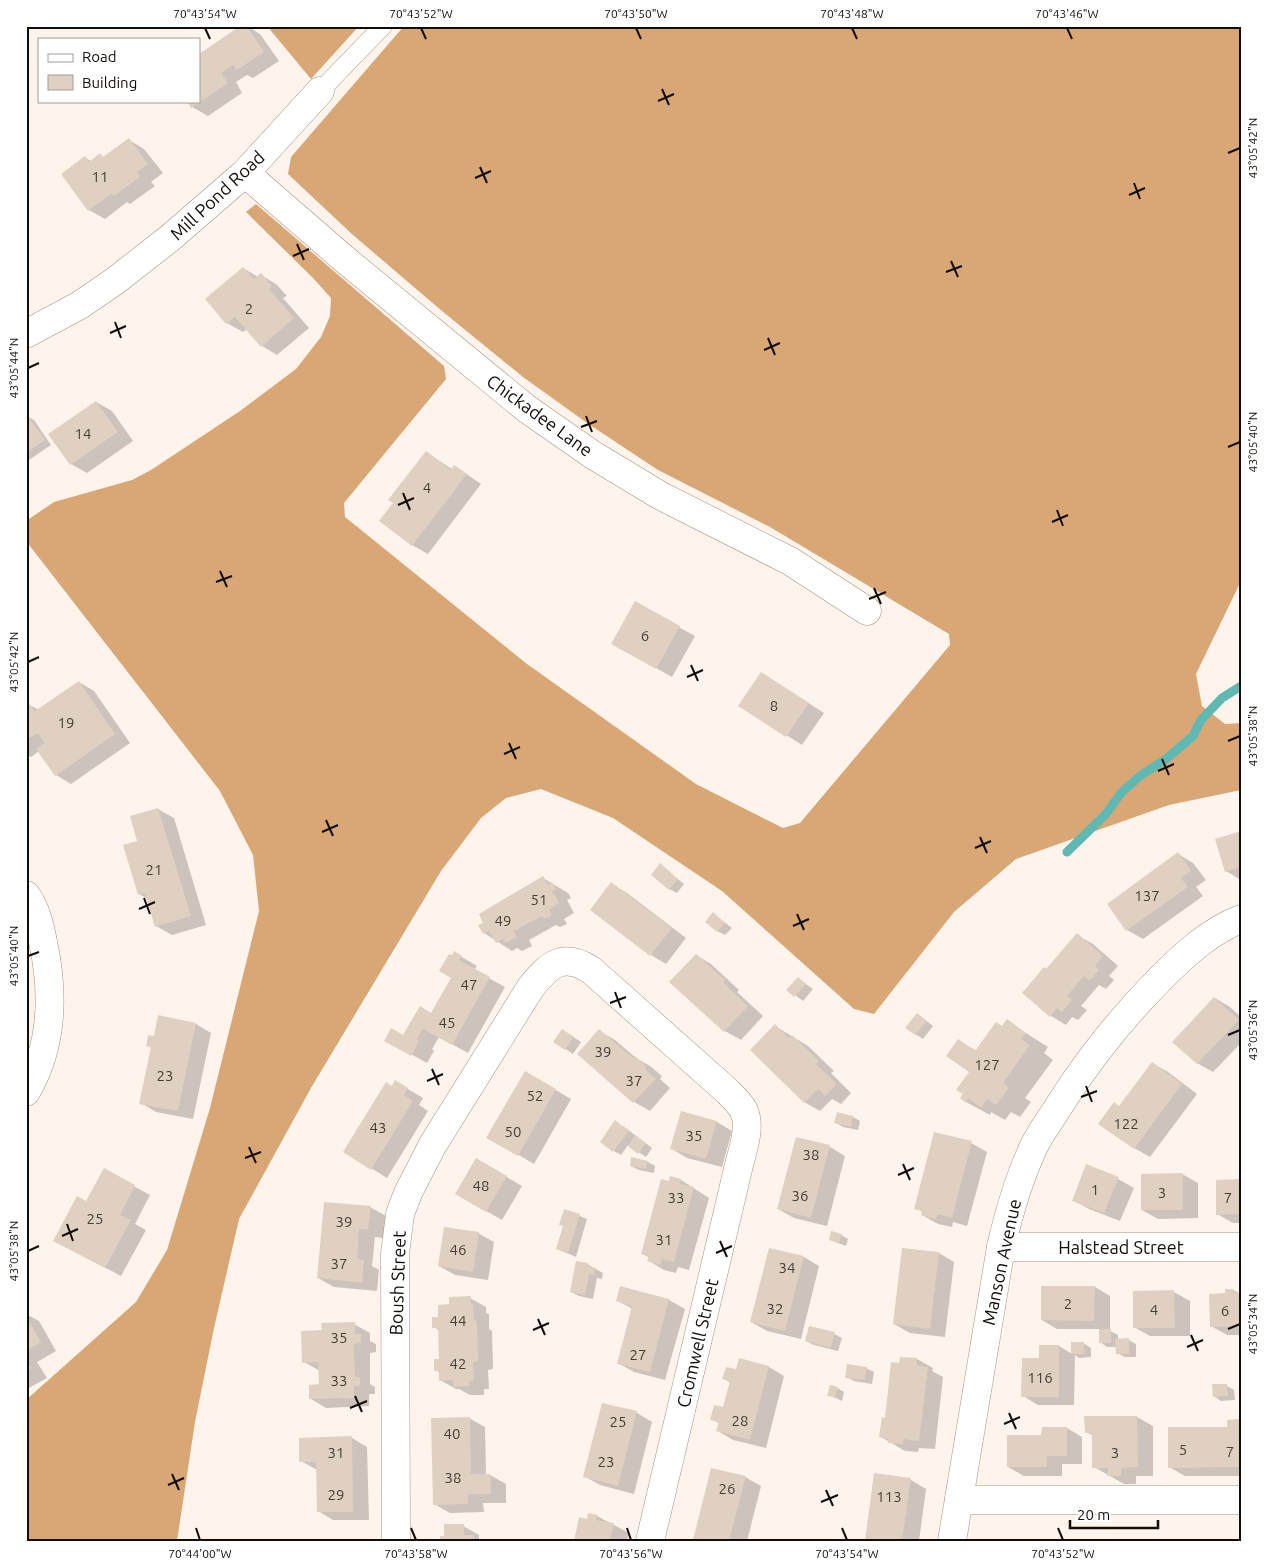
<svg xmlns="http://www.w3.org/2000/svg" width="1267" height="1567" font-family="Ubuntu,sans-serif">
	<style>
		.forest { fill: #d8a775 }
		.shadow { fill: #0003 }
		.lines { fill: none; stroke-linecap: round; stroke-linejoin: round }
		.stream { stroke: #5fb9b2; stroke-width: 9 }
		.building { fill: #dfd0c1 }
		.service-casing { stroke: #a09284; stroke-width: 19 }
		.minor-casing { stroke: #a09284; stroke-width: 29 }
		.service { stroke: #fff; stroke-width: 18 }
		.minor { stroke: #fff; stroke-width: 28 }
		.ticks { fill: none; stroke: #120d08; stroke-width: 2 }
		.labels { text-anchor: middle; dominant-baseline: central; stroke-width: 4; stroke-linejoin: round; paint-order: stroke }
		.number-label { font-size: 15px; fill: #453e36 }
		.street-label { font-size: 18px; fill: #120d08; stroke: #fff }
		.neatline { fill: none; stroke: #120d08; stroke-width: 2 }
		.ticks-label { font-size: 12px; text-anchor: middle; fill: #120d08 }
	</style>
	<rect width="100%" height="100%" fill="#fef4eb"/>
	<g class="forest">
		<path d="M267 26H359L311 79Z"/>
		<path d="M404 26H1241V581L1196 674 1202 706 1225 724 1241 723V790L1169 805 1016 859 954 912 874 1014 854 1009 722 891 613 818 541 789 506 798 481 818 441 871 311 1088 239 1219 214 1328 195 1422 177 1541H26V1400L136 1302 167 1250 210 1108 259 911 253 855 220 791 26 541V521L54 502 132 480 151 470 240 411 296 369 321 337 330 316 331 298 313 278 246 212 256 204 444 366 446 379 344 503 345 517 527 664 696 784 783 828 800 823 950 645 949 634 770 527 658 470 587 423 523 377 442 311 353 235 288 174 291 157Z"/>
	</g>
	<g class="shadow">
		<path d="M243 26H247L260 34 279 61 253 78 247 75 236 82 242 93 208 116 192 107 199 101V55Z"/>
		<path d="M129 140 144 149 163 173 151 182 155 186 130 204 127 202 105 219 89 210 62 175 85 158 91 161 100 155 105 158Z"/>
		<path d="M243 268 258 277 261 275 276 284 287 296 283 298 309 328 277 355 262 346 247 329 243 332 227 323 207 299Z"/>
		<path d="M96 402 112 411 133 441 87 473 71 464 50 435Z"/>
		<path d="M26 416 34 420 51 445 26 462Z"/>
		<path d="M426 452 452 469 455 466 481 484 428 554 412 545Z"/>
		<path d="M635 603 695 636 672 677 612 643Z"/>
		<path d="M762 673 824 713 802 745 740 705Z"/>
		<path d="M79 682 94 691 130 743 71 784 56 775 39 751 31 757 26 754V705L28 704 39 710Z"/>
		<path d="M158 809 174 818 206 925 172 935 156 926 148 899 139 894V841Z"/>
		<path d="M1241 833V880L1226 871Z"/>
		<path d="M1178 854 1193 863 1206 880 1196 887 1203 896 1143 939 1127 930Z"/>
		<path d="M660 865 684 884 677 893 669 889Z"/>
		<path d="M543 878 568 893 571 898 567 900 574 913 564 919 567 924 560 927 556 925 529 940 532 946 522 951 517 948 512 951 484 933Z"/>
		<path d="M612 884 627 893 686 938 666 964 651 955Z"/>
		<path d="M714 914 732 928 725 935 717 931Z"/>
		<path d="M1077 935 1093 944 1118 966 1109 976 1114 980 1106 989 1099 985 1081 1006 1087 1010 1078 1020 1072 1017 1066 1025 1051 1016Z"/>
		<path d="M455 953 477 966 474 970 505 987 468 1053 439 1037 432 1049 434 1051 427 1063 385 1040 404 1037 431 1014 453 977 452 957Z"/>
		<path d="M696 955 711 964 739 990 737 992 763 1016 741 1040 725 1031 671 982Z"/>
		<path d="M799 979 813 989 803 1001 788 990Z"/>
		<path d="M1215 998 1230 1007 1241 1017V1043L1213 1072 1197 1063Z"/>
		<path d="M924 1019 933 1026 923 1039 915 1034Z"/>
		<path d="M1007 1021 1048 1047 1044 1053 1053 1060 1025 1098 1031 1102 1020 1117 1011 1112 1005 1120 991 1112 990 1115 966 1102 964 1094 970 1072 959 1041 977 1051 1003 1027Z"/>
		<path d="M196 1024 211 1033 193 1119 156 1112 141 1103 152 1048 147 1046 155 1037Z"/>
		<path d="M775 1026 808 1046 834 1071 831 1073 851 1093 841 1104 832 1099 820 1111 804 1102Z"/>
		<path d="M599 1031 615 1040 636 1058 650 1066 662 1076 660 1079 670 1088 650 1111 634 1102 579 1054Z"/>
		<path d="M570 1035 581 1042 573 1054 555 1042Z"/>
		<path d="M1152 1063 1168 1072 1197 1094 1150 1157 1134 1148 1120 1107Z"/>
		<path d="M525 1072 571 1099 534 1164 488 1137Z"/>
		<path d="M396 1082 423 1098 419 1105 428 1111 387 1178 345 1152Z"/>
		<path d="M682 1112 717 1122 732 1131 722 1167 687 1158 672 1149Z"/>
		<path d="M853 1117 860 1121 858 1130 843 1127 836 1123Z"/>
		<path d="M623 1126 652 1148 646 1157 628 1145 621 1155 614 1151Z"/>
		<path d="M797 1138 830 1147 845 1156 827 1226 794 1218 778 1209Z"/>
		<path d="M971 1143 987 1152 967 1226 953 1222 952 1227 938 1224 922 1215 923 1212 916 1208Z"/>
		<path d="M476 1159 522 1186 502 1220 456 1194Z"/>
		<path d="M632 1159 648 1162 655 1166 654 1173 639 1170 631 1166Z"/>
		<path d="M104 1170 150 1195 135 1224 146 1230 121 1276 70 1249 87 1202Z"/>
		<path d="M1182 1174 1198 1183V1218L1158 1219 1142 1210Z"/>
		<path d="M1118 1179 1134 1188 1120 1221 1089 1209 1073 1200Z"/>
		<path d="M681 1180 709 1198 689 1270 678 1267 676 1273 664 1270 649 1261 650 1258 642 1254 670 1183Z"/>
		<path d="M1241 1181V1223H1233L1217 1214Z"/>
		<path d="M370 1207 386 1216 384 1238 375 1237 372 1266 379 1270 377 1291 334 1287 318 1278Z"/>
		<path d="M565 1210 587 1219 576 1257 557 1249 564 1226Z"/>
		<path d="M478 1233 494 1242 488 1280 455 1275 439 1266Z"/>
		<path d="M841 1235 848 1239 846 1246 830 1240Z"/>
		<path d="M939 1253 954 1262 945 1337 910 1333 894 1324Z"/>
		<path d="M804 1257 819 1266 801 1339 767 1331 751 1322Z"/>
		<path d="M587 1264 603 1273 602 1279 597 1278 593 1299 579 1296 571 1292Z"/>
		<path d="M621 1287 669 1300 685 1309 665 1380 634 1372 618 1363 633 1309 618 1301Z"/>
		<path d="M1095 1287 1110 1296V1331L1118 1335V1340H1129L1136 1344V1357H1125L1117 1353V1347H1107L1100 1342V1329H1057L1042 1320Z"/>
		<path d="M1233 1290 1241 1294V1335H1227L1211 1326 1226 1295Z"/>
		<path d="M1134 1292H1174L1190 1301V1336H1150L1134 1327Z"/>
		<path d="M470 1298 486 1307V1313L489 1314V1329L492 1331 493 1369 488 1370 489 1389H484V1395H470L459 1389H456L440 1380V1373L435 1370 441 1360 440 1331 434 1327 439 1318 450 1306Z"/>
		<path d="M26 1314 39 1321 56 1351 37 1362 47 1378 27 1389Z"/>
		<path d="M354 1324 370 1333V1341L376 1344V1352L370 1353V1384L375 1387V1394H369V1406L326 1408 311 1399 320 1385V1371L304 1362 323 1331Z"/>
		<path d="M834 1334 842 1338 838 1351 814 1345 806 1341Z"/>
		<path d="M1083 1343 1091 1348V1357L1079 1358 1075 1355 1074 1405H1038L1023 1396 1040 1359 1059 1346 1072 1354Z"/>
		<path d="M917 1359 933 1368 932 1371 943 1377 935 1449 919 1448 918 1452 905 1451 881 1437 901 1364Z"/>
		<path d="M769 1367 784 1376 766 1448 733 1440 718 1431 720 1424 712 1419 724 1409 731 1383 724 1379 737 1370Z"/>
		<path d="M866 1368 874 1372 872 1384 854 1381 847 1377Z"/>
		<path d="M1227 1386 1234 1390 1235 1400 1221 1401 1214 1396Z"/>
		<path d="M837 1388 844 1392 842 1401 829 1395Z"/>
		<path d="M603 1404 637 1413 652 1422 634 1494 600 1485 584 1476Z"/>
		<path d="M1137 1417 1153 1426V1476H1136V1484H1124L1094 1467V1436L1086 1432Z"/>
		<path d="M469 1418 485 1427 486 1475H490L506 1484V1503H483L484 1512 450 1513 434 1504Z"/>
		<path d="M1239 1421H1241V1476H1185L1169 1467Z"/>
		<path d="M1067 1428 1082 1437V1464H1062V1476H1024L1008 1467 1043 1436Z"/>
		<path d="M352 1438 367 1447 369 1520H333L318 1511 317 1470 301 1461Z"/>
		<path d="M745 1477 761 1486 747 1541H697L694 1539Z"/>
		<path d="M911 1480 926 1489 919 1541H866Z"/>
		<path d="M597 1516 629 1533 627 1541H575L588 1520Z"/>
		<path d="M463 1526 479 1535V1539L481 1541H441Z"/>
	</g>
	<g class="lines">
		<path class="stream" d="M1067 852 1106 814 1121 793 1140 776 1166 759 1193 736 1201 720 1222 698 1241 686"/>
	</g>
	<g class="building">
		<path d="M240 26H247L264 52 237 70 233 65 221 73 228 83 191 108 187 101H199V54Z"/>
		<path d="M129 138 148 164 137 172 140 177 114 196 111 194 88 211 61 174 85 156 89 162 100 153 103 157Z"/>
		<path d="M243 267 254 279 261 273 272 286 269 289 294 318 261 347 235 317 226 324 205 299Z"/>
		<path d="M96 401 118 432 70 465 48 434Z"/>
		<path d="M26 414 45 440 26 453Z"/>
		<path d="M426 451 451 470 454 465 467 474 412 546 379 521 393 503 388 500Z"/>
		<path d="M635 601 680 626 656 669 611 644Z"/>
		<path d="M761 672 809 703 786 737 738 706Z"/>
		<path d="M79 681 115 734 55 776 36 749 45 743 38 733 26 740V704L28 702 35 711Z"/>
		<path d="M158 808 191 916 155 927 145 893 138 895 123 845 137 841 130 816Z"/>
		<path d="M1241 831V867L1225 872 1215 839Z"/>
		<path d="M1178 852 1191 871 1181 878 1188 887 1126 931 1107 904Z"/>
		<path d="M660 863 678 879 669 890 651 875Z"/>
		<path d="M543 876 548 885 552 882 556 889 552 891 559 903 549 910 552 915 544 919 542 916 514 931 517 937 506 943 503 939 496 943 489 931 483 934 478 925 483 923 479 914Z"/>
		<path d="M611 882 672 928 650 956 590 910Z"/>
		<path d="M713 912 725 923 717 932 705 922Z"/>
		<path d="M1077 933 1103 956 1095 966 1099 970 1090 981 1084 976 1067 996 1072 1000 1062 1012 1057 1008 1050 1017 1022 993 1044 967 1046 969Z"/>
		<path d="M454 951 462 956 459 960 490 977 452 1045 423 1029 417 1039 419 1041 411 1056 384 1041 391 1028 403 1035 420 1006 431 1013 451 978 439 971 449 954 452 955Z"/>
		<path d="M696 954 725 980 723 982 748 1006 724 1032 669 982Z"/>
		<path d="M798 977 806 984 794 997 786 990Z"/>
		<path d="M1214 997 1239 1020 1197 1064 1172 1042Z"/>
		<path d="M917 1013 927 1021 915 1035 905 1028Z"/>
		<path d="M158 1015 196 1023 178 1111 139 1104 151 1047 146 1046 148 1035 154 1036Z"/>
		<path d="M1007 1019 1026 1033 1021 1039 1030 1045 1003 1083 1009 1088 996 1105 987 1099 981 1108 968 1098 966 1103 960 1098 963 1094 956 1090 969 1072 946 1056 958 1039 975 1051 996 1022 1002 1026Z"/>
		<path d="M775 1024 789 1038 792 1035 819 1061 816 1064 837 1084 825 1096 818 1089 804 1103 750 1050Z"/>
		<path d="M562 1029 574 1037 565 1050 553 1042Z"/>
		<path d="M599 1029 633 1058 635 1056 647 1067 645 1069 656 1079 633 1103 577 1054Z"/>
		<path d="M1152 1062 1182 1084 1134 1149 1098 1124 1114 1102 1119 1106Z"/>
		<path d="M525 1071 556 1089 518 1156 486 1138Z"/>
		<path d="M395 1080 408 1088 404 1095 413 1101 371 1170 343 1152 386 1082 392 1086Z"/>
		<path d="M681 1111 717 1121 706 1159 670 1149Z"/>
		<path d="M837 1112 853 1116 851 1127 834 1123Z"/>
		<path d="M615 1120 629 1131 613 1152 600 1142Z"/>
		<path d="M934 1132 972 1141 952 1218 938 1214 936 1219 921 1215 922 1211 914 1209Z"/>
		<path d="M635 1135 646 1143 638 1154 628 1146Z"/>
		<path d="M796 1137 830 1145 811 1218 777 1209Z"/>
		<path d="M631 1157 648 1161 646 1169 630 1166Z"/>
		<path d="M476 1158 507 1176 486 1212 455 1194Z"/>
		<path d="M1086 1164 1119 1177 1104 1213 1072 1201Z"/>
		<path d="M104 1168 135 1185 120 1215 131 1220 105 1268 53 1241 77 1196 86 1201Z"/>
		<path d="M1183 1173V1210H1141V1174Z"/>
		<path d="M670 1176 681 1179 680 1184 694 1187 674 1262 662 1259 660 1265 647 1261 649 1256 641 1254 661 1179 669 1181Z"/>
		<path d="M1241 1179V1214L1216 1215V1180Z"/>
		<path d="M324 1202 371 1206 368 1230 359 1229 357 1259 364 1260 362 1283 317 1278Z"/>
		<path d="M564 1209 580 1214 568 1253 556 1249 563 1226 559 1225Z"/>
		<path d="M444 1227 479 1232 473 1272 438 1266Z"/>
		<path d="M831 1231 842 1234 839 1243 829 1240Z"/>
		<path d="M769 1248 804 1256 785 1331 750 1322Z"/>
		<path d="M902 1248 939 1252 930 1329 893 1324Z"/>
		<path d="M576 1261 588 1263 587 1266 596 1268 594 1275 589 1274 585 1295 570 1292Z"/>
		<path d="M620 1286 669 1299 650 1372 617 1364 632 1306 616 1301Z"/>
		<path d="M1041 1286H1095L1094 1321 1041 1320Z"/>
		<path d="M1225 1289H1233V1293H1241V1326L1210 1327 1209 1294 1225 1293Z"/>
		<path d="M1174 1290 1175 1328H1133V1291Z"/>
		<path d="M471 1296V1304H473L474 1320 477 1321 478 1361 473 1362 474 1380 469 1381V1386L453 1387V1380L439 1381V1371H434V1359H439L438 1328H432V1317H438V1305L449 1304V1297Z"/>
		<path d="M26 1316 41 1342 26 1351Z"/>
		<path d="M355 1322V1334H361V1343L354 1344 355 1377H360V1386H354V1398L309 1399V1385L319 1384 318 1362 302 1363 301 1331 322 1330 321 1323Z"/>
		<path d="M809 1326 835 1332 831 1348 805 1341Z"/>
		<rect x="1099" y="1329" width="12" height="14"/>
		<path d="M1129 1338V1354H1116L1115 1339Z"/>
		<rect x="1071" y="1342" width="13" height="12"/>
		<path d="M1039 1345H1059V1397H1021L1022 1358H1039Z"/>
		<path d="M900 1357 917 1358V1365L928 1367 919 1441 903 1439V1444L888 1443 889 1439 879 1437 882 1417 885 1418 891 1362 899 1363Z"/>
		<path d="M739 1358 769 1366 750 1440 716 1431 719 1422 710 1420 714 1405 723 1407 730 1381 722 1379 726 1367 736 1369Z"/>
		<path d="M26 1360 32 1369 26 1372Z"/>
		<path d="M847 1364 867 1367 865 1380 845 1378Z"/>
		<path d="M1212 1384H1227L1228 1396 1213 1397Z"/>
		<path d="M830 1385 838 1387 835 1397 827 1396Z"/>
		<path d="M602 1403 637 1411 618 1486 583 1477Z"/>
		<path d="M1084 1416H1137L1138 1467 1121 1468V1476H1107L1108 1468H1092V1433H1085Z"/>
		<path d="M470 1417 471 1474H490L491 1494H468V1504L433 1505 431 1418Z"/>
		<path d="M1240 1419 1241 1467 1168 1468V1427H1227V1420Z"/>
		<path d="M1042 1427H1067V1456H1047V1467H1007V1435H1041Z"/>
		<path d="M352 1436 353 1512H317L316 1462H299V1438Z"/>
		<path d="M711 1468 746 1476 729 1541 693 1540Z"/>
		<path d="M874 1473 911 1478 902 1541H865Z"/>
		<path d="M588 1513 598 1515 596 1520 614 1523 610 1541H574L579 1517 587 1519Z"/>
		<path d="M444 1524H464V1535H474V1541H440V1536H444Z"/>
	</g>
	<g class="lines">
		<g class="service-casing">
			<path id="service" d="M320 91 383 26"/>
		</g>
		<g class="minor-casing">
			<g id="minor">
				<path d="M245 173 349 263 527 409 593 455 661 496 790 561 867 611"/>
				<path d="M26 334 80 305 115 281 170 238 245 173 320 91"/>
				<path d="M26 895C36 909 40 926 43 942 54 993 53 1046 26 1092"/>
				<path d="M1001 1247H1241"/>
				<path d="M959 1500H1241"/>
				<path d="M396 1541 395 1254 400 1214 408 1193 432 1146 531 987C550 964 563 952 591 970L726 1090C732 1096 740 1103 744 1111 751 1127 743 1149 739 1165L650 1541"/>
				<path d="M952 1541 1001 1247C1009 1212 1019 1178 1034 1146 1042 1130 1053 1116 1062 1101 1091 1056 1124 1015 1162 977 1185 954 1210 931 1241 919"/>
			</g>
		</g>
		<use href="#service" class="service"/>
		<use href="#minor" class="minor"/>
	</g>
	<path class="ticks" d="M205 28 210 39M421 28 426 39M636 28 641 39M852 28 857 39M1067 28 1072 39M662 89 669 105M658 101 674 94M1228 153 1240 148M480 167 487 183M475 178 491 171M1134 183 1140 199M1129 195 1145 188M297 244 304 260M293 256 309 249M951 261 958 277M946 272 962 266M115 322 121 338M110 333 126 326M768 338 775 355M764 350 780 343M28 368 39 363M586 416 592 432M581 427 597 421M1228 447 1240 442M403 493 410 510M398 505 414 498M1057 510 1063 526M1052 522 1068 515M220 571 227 587M216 582 232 576M874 588 881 604M869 599 886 592M28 662 39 657M691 665 698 681M687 677 703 670M1228 741 1240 736M509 743 516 759M504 754 520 747M1162 759 1169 775M1158 771 1174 764M326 820 333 836M322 832 338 825M980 837 987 853M975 848 991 841M144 898 150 914M139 909 155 902M797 914 804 930M793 926 809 919M28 956 39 952M615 992 621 1008M610 1003 626 997M1228 1035 1240 1030M432 1069 439 1085M427 1081 443 1074M1086 1086 1092 1102M1081 1097 1097 1091M249 1147 256 1163M245 1158 261 1152M903 1164 910 1180M898 1175 914 1168M67 1224 73 1241M62 1236 78 1229M720 1241 727 1257M28 1251 39 1246M716 1253 732 1246M538 1319 545 1335M1228 1329 1240 1324M533 1330 549 1323M1191 1335 1198 1351M1187 1347 1203 1340M355 1396 362 1412M350 1408 367 1401M1009 1413 1016 1429M1004 1424 1020 1417M172 1474 179 1490M168 1485 184 1478M826 1490 833 1506M821 1502 838 1495M196 1528 200 1540M411 1528 416 1540M627 1528 631 1540M842 1528 847 1540M1058 1528 1063 1540"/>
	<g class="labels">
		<g class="number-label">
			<text x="100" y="176">11</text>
			<text x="249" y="308">2</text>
			<text x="83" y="433">14</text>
			<text x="427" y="487">4</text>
			<text x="645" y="635">6</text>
			<text x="774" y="705">8</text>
			<text x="66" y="722">19</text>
			<text x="154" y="869">21</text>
			<text x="1147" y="895">137</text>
			<text x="539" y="899">51</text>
			<text x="503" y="920">49</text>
			<text x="469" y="984">47</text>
			<text x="447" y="1022">45</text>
			<text x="603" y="1051">39</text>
			<text x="987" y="1064">127</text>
			<text x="165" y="1075">23</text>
			<text x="634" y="1080">37</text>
			<text x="535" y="1095">52</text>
			<text x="1126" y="1123">122</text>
			<text x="378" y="1127">43</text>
			<text x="513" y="1131">50</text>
			<text x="694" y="1135">35</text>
			<text x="811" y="1154">38</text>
			<text x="481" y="1185">48</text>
			<text x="1095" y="1189">1</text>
			<text x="1162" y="1192">3</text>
			<text x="800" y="1195">36</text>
			<text x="676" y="1197">33</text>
			<text x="1228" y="1197">7</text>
			<text x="95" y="1218">25</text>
			<text x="344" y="1221">39</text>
			<text x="664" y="1239">31</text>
			<text x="458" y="1249">46</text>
			<text x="339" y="1263">37</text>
			<text x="787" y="1267">34</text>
			<text x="1068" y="1303">2</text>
			<text x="775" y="1308">32</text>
			<text x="1154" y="1309">4</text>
			<text x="1225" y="1310">6</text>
			<text x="458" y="1320">44</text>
			<text x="339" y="1337">35</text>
			<text x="638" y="1354">27</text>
			<text x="458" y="1363">42</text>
			<text x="1040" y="1377">116</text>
			<text x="339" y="1380">33</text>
			<text x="740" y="1420">28</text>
			<text x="618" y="1421">25</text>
			<text x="452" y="1433">40</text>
			<text x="1183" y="1449">5</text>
			<text x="1230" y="1451">7</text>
			<text x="336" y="1452">31</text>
			<text x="1115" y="1452">3</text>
			<text x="606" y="1461">23</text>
			<text x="453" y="1477">38</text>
			<text x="727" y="1488">26</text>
			<text x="336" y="1494">29</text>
			<text x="889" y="1496">113</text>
		</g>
		<g class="street-label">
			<text transform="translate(217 195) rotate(-43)">Mill Pond Road</text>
			<text transform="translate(540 415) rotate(36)">Chickadee Lane</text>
			<text x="1121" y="1247">Halstead Street</text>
			<text transform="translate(1001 1262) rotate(-78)">Manson Avenue</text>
			<text transform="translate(397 1283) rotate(-88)">Boush Street</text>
			<text transform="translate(697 1343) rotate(-77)">Cromwell Street</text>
		</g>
	</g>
	<rect width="1267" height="1567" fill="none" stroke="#ffffff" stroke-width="55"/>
	<rect x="38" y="38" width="162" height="65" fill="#ffffff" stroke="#a09e9c"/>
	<rect x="48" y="54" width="25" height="8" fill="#ffffff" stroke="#a09e9c"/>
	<text x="82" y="62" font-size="15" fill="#120d08">Road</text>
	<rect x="48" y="75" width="25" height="15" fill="#dfd0c1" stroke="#a09e9c"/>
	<text x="82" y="88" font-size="15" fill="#120d08">Building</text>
	<path d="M1070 1520v8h88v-8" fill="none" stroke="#120d08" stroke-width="2.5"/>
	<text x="1077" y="1520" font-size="15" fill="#120d08" stroke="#ffffff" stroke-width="4" paint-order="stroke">20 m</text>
	<rect x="28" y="28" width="1212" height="1512" class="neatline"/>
	<g class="ticks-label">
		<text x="205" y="18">70°43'54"W</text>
		<text x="421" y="18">70°43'52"W</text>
		<text x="636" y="18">70°43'50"W</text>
		<text x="852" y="18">70°43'48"W</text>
		<text x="1067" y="18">70°43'46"W</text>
		<text transform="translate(1253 148) rotate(-90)" y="4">43°05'42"N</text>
		<text transform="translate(14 368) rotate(-90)" y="4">43°05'44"N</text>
		<text transform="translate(1253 442) rotate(-90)" y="4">43°05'40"N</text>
		<text transform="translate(14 662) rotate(-90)" y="4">43°05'42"N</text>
		<text transform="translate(1253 736) rotate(-90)" y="4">43°05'38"N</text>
		<text transform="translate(14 956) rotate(-90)" y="4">43°05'40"N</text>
		<text transform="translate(1253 1030) rotate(-90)" y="4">43°05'36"N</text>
		<text transform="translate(14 1251) rotate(-90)" y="4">43°05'38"N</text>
		<text transform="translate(1253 1324) rotate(-90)" y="4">43°05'34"N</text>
		<text x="200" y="1558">70°44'00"W</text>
		<text x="416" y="1558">70°43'58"W</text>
		<text x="631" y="1558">70°43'56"W</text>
		<text x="847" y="1558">70°43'54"W</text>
		<text x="1063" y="1558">70°43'52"W</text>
	</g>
</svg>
